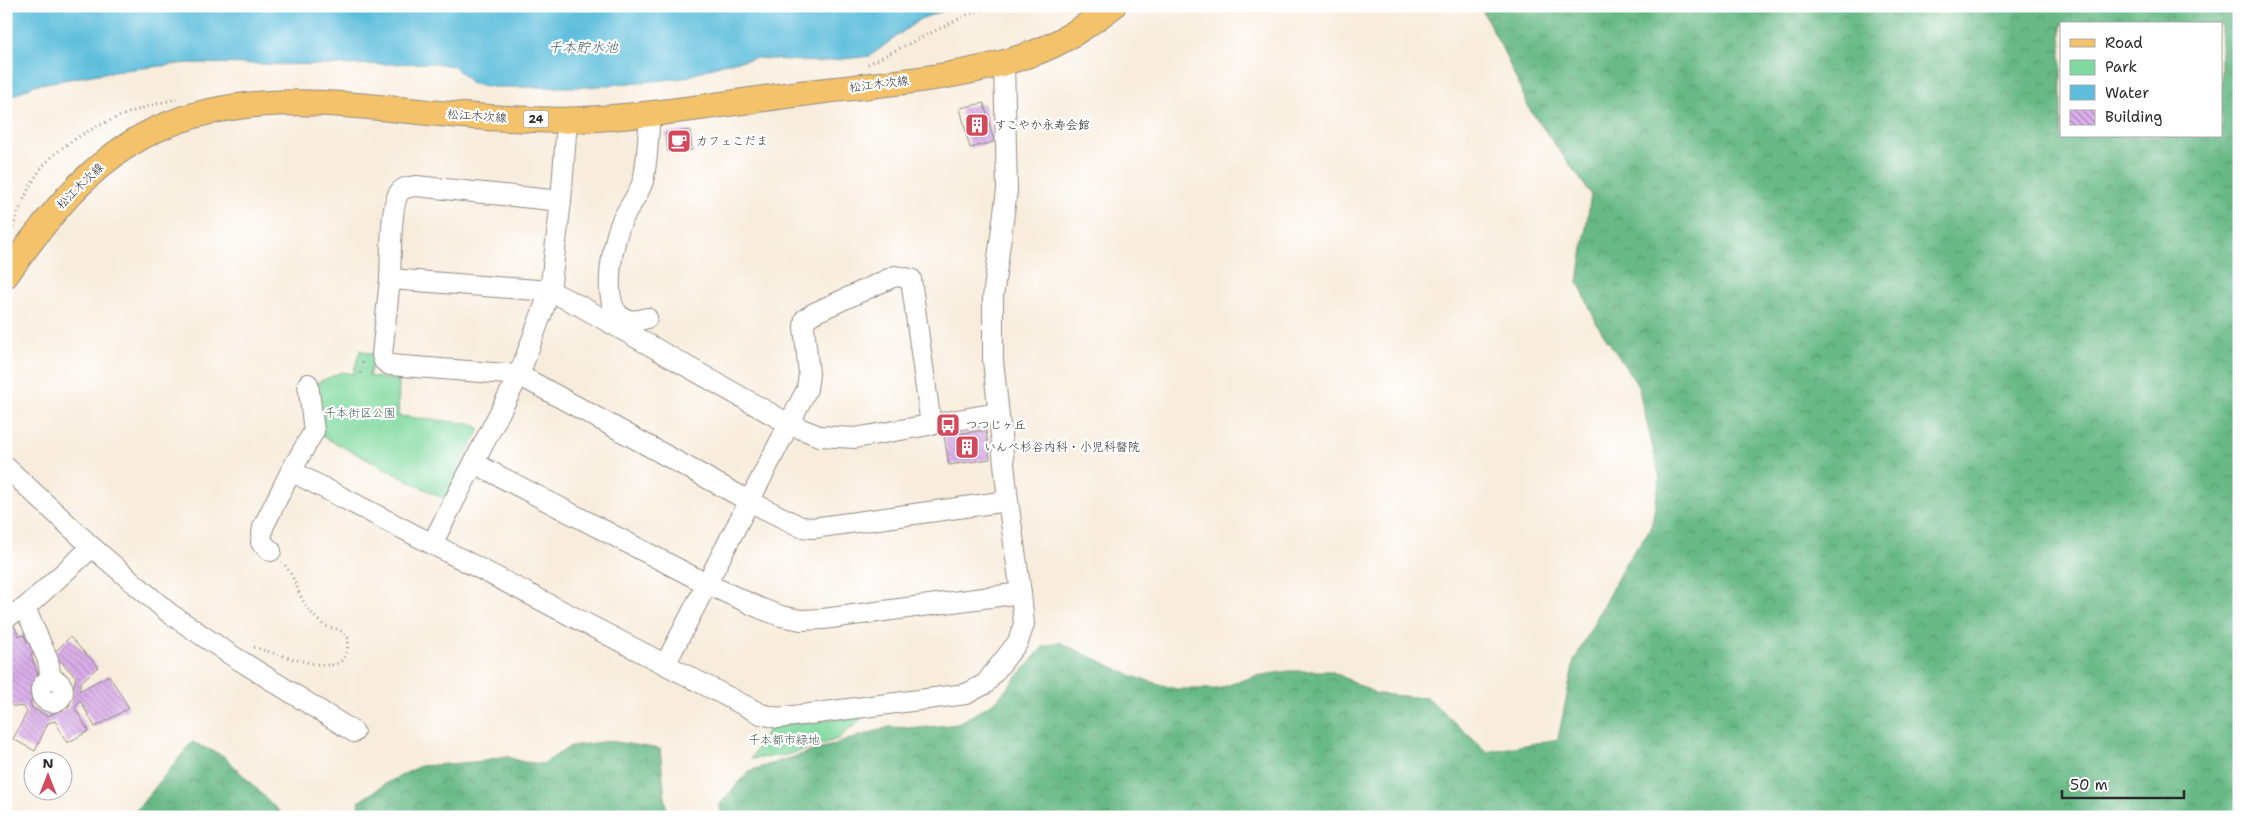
<svg xmlns="http://www.w3.org/2000/svg" width="2245" height="823" font-family="'Shantell Sans','Klee One',sans-serif">
	<style>
		.green { fill: #80d99f; stroke: #568265 }
		.forest { fill: url(#forest-crowns); stroke: #4a7258; fill-rule: evenodd }
		.water { fill: #5dbedc; stroke: #447484 }
		.building { fill: url(#building-back-hatch) }
		.lines { fill: none; stroke-linecap: round; stroke-linejoin: round }
		.minor-casing { stroke: #928c84; stroke-width: 22 }
		.major-casing { stroke: #928c84; stroke-width: 27 }
		.path { stroke: #928c84; stroke-width: 3; stroke-dasharray: 1 4; stroke-linecap: butt }
		.minor { stroke: #fff; stroke-width: 20 }
		.major { stroke: #f3c26a; stroke-width: 25 }
		.labels { text-anchor: middle; dominant-baseline: central; stroke-width: 4.5; stroke-linejoin: round; paint-order: stroke }
		.shield { fill: #fff; stroke: #6b6b6b; stroke-width: 1 }
		.shield-label { font-size: 11px; font-weight: bold; fill: #2b2b2b }
		.street-label { font-size: 12px; fill: #2b2b2b; stroke: #fff }
		.poi-label { font-size: 12px; fill: #2b2b2b; stroke: #fff; text-anchor: start }
		.park-label { font-size: 12px; fill: #445f4e; stroke: #fff }
		.water-label { font-size: 14px; font-style: italic; fill: #3c5e69; stroke: #fff }
	</style>
	<defs>
		<pattern id="forest-crowns" width="20" height="18" patternUnits="userSpaceOnUse" patternTransform="scale(1.25)"><rect width="20" height="18" fill="#68b986"/><path d="M2 6a3 3 0 1 1 6 0M12 15a3 3 0 1 1 6 0" fill="none" stroke="#56976e"/></pattern>
		<pattern id="building-back-hatch" width="6" height="6" patternUnits="userSpaceOnUse" patternTransform="scale(1.25)"><rect width="6" height="6" fill="#daaee9"/><path d="M-1 5l2 2M0 0l6 6M5-1l2 2" fill="none" stroke="#b18ebd"/></pattern>
	</defs>
	<rect width="100%" height="100%" fill="#fff"/>
	<filter id="ink" filterUnits="userSpaceOnUse"><feTurbulence type="fractalNoise" baseFrequency=".02" numOctaves="2"/><feDisplacementMap in="SourceGraphic" scale="10" xChannelSelector="R" yChannelSelector="G"/><feConvolveMatrix kernelMatrix="1 2 1 2 8 2 1 2 1" color-interpolation-filters="sRGB"/></filter>
	<filter id="wash" filterUnits="userSpaceOnUse"><feTurbulence type="fractalNoise" baseFrequency=".0096" numOctaves="4" result="noise"/><feDisplacementMap in="SourceGraphic" scale="20" xChannelSelector="R" yChannelSelector="G"/><feGaussianBlur stdDeviation="1.12" result="paint"/><feColorMatrix in="noise" values="0 0 0 0 0 0 0 0 0 0 0 0 0 0 0 0 0 1.4 0 .05"/><feComposite in="paint" operator="in"/></filter>
	<g filter="url(#wash)">
		<rect width="100%" height="100%" fill="#f8eddd"/>
		<g class="green">
			<path d="M360 350 375 355 369 376 399 381 398 416 474 424 480 429 444 499 320 435 316 383 342 372 353 374Z"/>
			<path d="M866 715 838 739 787 755 751 759 770 726Z"/>
		</g>
		<g class="forest">
			<path d="M1480 6H2239V817H721L720 804 749 771 889 727 920 728 958 724 996 701 1043 647 1059 642 1132 676 1176 689H1217L1255 676 1290 671H1331L1377 694 1428 698 1487 752 1558 739 1574 661 1626 562 1651 528 1660 478 1638 386 1597 324 1578 282 1591 194 1530 110 1503 50ZM2061 24H2221V136H2061Z"/>
			<path d="M610 741 660 749 667 817H356L360 801 387 783 420 766 475 762 506 756 523 762 543 764 571 746Z"/>
			<path d="M192 742 224 756 285 817H131Z"/>
		</g>
		<path class="water" d="M6 6H958L920 19 870 56 818 62 757 58 722 64 684 78 587 87H493L472 84 454 66 433 63 336 65 188 63 116 71 34 85 6 99Z"/>
		<g id="blocks">
			<g class="building">
				<path d="M984 103 994 142 970 148 960 108Z"/>
				<path d="M690 130 692 150 668 152 666 133Z"/>
				<path d="M986 430 990 459 949 465 944 436Z"/>
				<path d="M12 622 19 636 24 635 27 643 33 641 37 651 31 655 41 682 34 685 35 694 30 703 32 708 48 716 69 707 76 677 53 654 70 637 98 667 81 682 79 691 109 675 129 708 95 727 80 700 75 708 89 731 67 743 55 721 48 723 35 751 13 739 27 712 24 707 12 706 6 702V624Z"/>
			</g>
		</g>
	</g>
	<g filter="url(#ink)">
		<use href="#blocks" fill-opacity="0" stroke="#928c84" stroke-width="1"/>
		<g class="lines">
			<g class="minor-casing">
				<g id="minor">
					<path d="M390 279C391 262 390 205 399 193 403 187 409 187 416 186L561 201"/>
					<path d="M647 318C593 336 611 251 620 225 626 210 638 197 643 181 648 159 648 135 650 113"/>
					<path d="M308 384 314 431 291 471 761 714 778 718 966 694 985 684 1018 642 1024 624 1021 593"/>
					<path d="M997 413 855 438 819 436 789 424 582 307 550 291 390 279 382 355 384 361 390 365 519 375 749 501 801 527 813 528 1008 501 993 360V297L1007 190 1004 63"/>
					<path d="M474 463 707 584 762 609 781 616 801 620 823 619 1021 593 1008 501"/>
					<path d="M6 467 92 547 169 613 228 653 354 732"/>
					<path d="M432 544 519 375 550 291 561 201 567 121"/>
					<path d="M271 551 261 542 263 527 291 471"/>
					<path d="M25 608 48 660 51 680"/>
					<path d="M6 617 25 608 92 547"/>
					<path d="M666 663 807 389 809 374 804 327 805 319 814 313 895 276 911 279 931 425"/>
					<circle cx="52" cy="691" r="11"/>
				</g>
			</g>
			<g class="major-casing">
				<path id="major" d="M6 275C47 218 90 161 155 130 262 80 385 113 498 118 521 119 546 121 569 120 651 117 732 102 813 92 886 83 962 79 1031 54 1061 44 1088 25 1113 6"/>
			</g>
			<g class="path">
				<path d="M868 64 967 15 995 6"/>
				<path d="M11 232C18 213 26 190 38 173 64 134 133 108 177 99"/>
				<path d="M360 373 364 359"/>
				<path d="M254 647C271 652 324 671 338 663 347 659 347 648 349 639 336 622 330 632 320 622 315 617 310 612 307 607 297 593 295 575 282 562"/>
			</g>
			<use href="#minor" class="minor"/>
			<use href="#major" class="major"/>
		</g>
	</g>
	<defs>
		<g id="building-square" transform="scale(1.25)"><rect x="-9" y="-9" width="18" height="18" rx="4" fill="#d1495b" stroke="#fff"/><path d="M-4-6H4V6H1V3H-1V6H-4ZM-2.5-4.3h1.7v1.8h-1.7ZM.8-4.3h1.7v1.8H.8ZM-2.5-1h1.7V.8h-1.7ZM.8-1h1.7V.8H.8Z" fill="#fff"/></g>
		<g id="cafe-square" transform="scale(1.25)"><rect x="-9" y="-9" width="18" height="18" rx="4" fill="#d1495b" stroke="#fff"/><path d="M-5.5-4.5H6V0H3Q3 3.5 0 3.5H-2.5Q-5.5 3.5-5.5 0ZM3-3.2v2h1.7v-2ZM-6 4.5H4V6H-6Z" fill="#fff"/></g>
		<g id="bus-square" transform="scale(1.25)"><rect x="-9" y="-9" width="18" height="18" rx="4" fill="#d1495b" stroke="#fff"/><path d="M-5-6H5V4H4V6H2V4H-2V6H-4V4H-5ZM-3.5-4V0h7V-4ZM-3.5 1.2v1.5H-2V1.2ZM2 1.2v1.5H3.5V1.2Z" fill="#fff"/></g>
	</defs>
	<g fill-rule="evenodd">
		<use href="#building-square" x="977" y="125"/>
		<use href="#cafe-square" x="679" y="141"/>
		<use href="#bus-square" x="948" y="425"/>
		<use href="#building-square" x="967" y="447"/>
	</g>
	<g class="labels">
		<rect class="shield" x="523.5" y="110.5" width="25" height="17" rx="4"/>
		<g class="shield-label">
			<text x="536" y="119">24</text>
		</g>
		<g class="street-label">
			<text transform="translate(879 84) rotate(-7)">松江木次線</text>
			<text transform="translate(477 116) rotate(4)">松江木次線</text>
			<text transform="translate(80 186) rotate(-44)">松江木次線</text>
		</g>
		<g class="poi-label">
			<text x="994" y="125">すこやか永寿会館</text>
			<text x="696" y="141">カフェこだま</text>
			<text x="966" y="425">つつじヶ丘</text>
			<text x="984" y="447">いんべ杉谷内科・小児科醫院</text>
		</g>
		<g class="park-label">
			<text x="360" y="413">千本街区公園</text>
			<text x="784" y="740">千本都市緑地</text>
		</g>
		<g class="water-label">
			<text x="583" y="47">千本貯水池</text>
		</g>
	</g>
	<rect width="2245" height="823" fill="none" stroke="#fff" stroke-width="25"/>
	<rect x="2060" y="22" width="162" height="115" fill="#ffffff" stroke="#aaaaaa"/>
	<rect x="2070" y="39" width="25" height="8" fill="#f3c26a" stroke="#aaaaaa"/>
	<text x="2105" y="48" font-size="15" fill="#2b2b2b">Road</text>
	<rect x="2070" y="60" width="25" height="15" fill="#80d99f" stroke="#aaaaaa"/>
	<text x="2105" y="72" font-size="15" fill="#2b2b2b">Park</text>
	<rect x="2070" y="85" width="25" height="15" fill="#5dbedc" stroke="#aaaaaa"/>
	<text x="2105" y="98" font-size="15" fill="#2b2b2b">Water</text>
	<rect x="2070" y="110" width="25" height="15" fill="url(#building-back-hatch)" stroke="#aaaaaa"/>
	<text x="2105" y="122" font-size="15" fill="#2b2b2b">Building</text>
	<g transform="translate(48 776)"><circle r="24" fill="#ffffff" stroke="#aaaaaa"/>
	<path d="M0-4L9 19L0 12L-9 19Z" fill="#d1495b"/>
	<text y="-8" font-size="14" font-weight="bold" text-anchor="middle" fill="#2b2b2b">N</text>
	</g>
	<path d="M2062 790v8h122v-8" fill="none" stroke="#2b2b2b" stroke-width="2.5"/>
	<text x="2070" y="790" font-size="15" fill="#2b2b2b" stroke="#ffffff" stroke-width="4" paint-order="stroke">50 m</text>
</svg>
